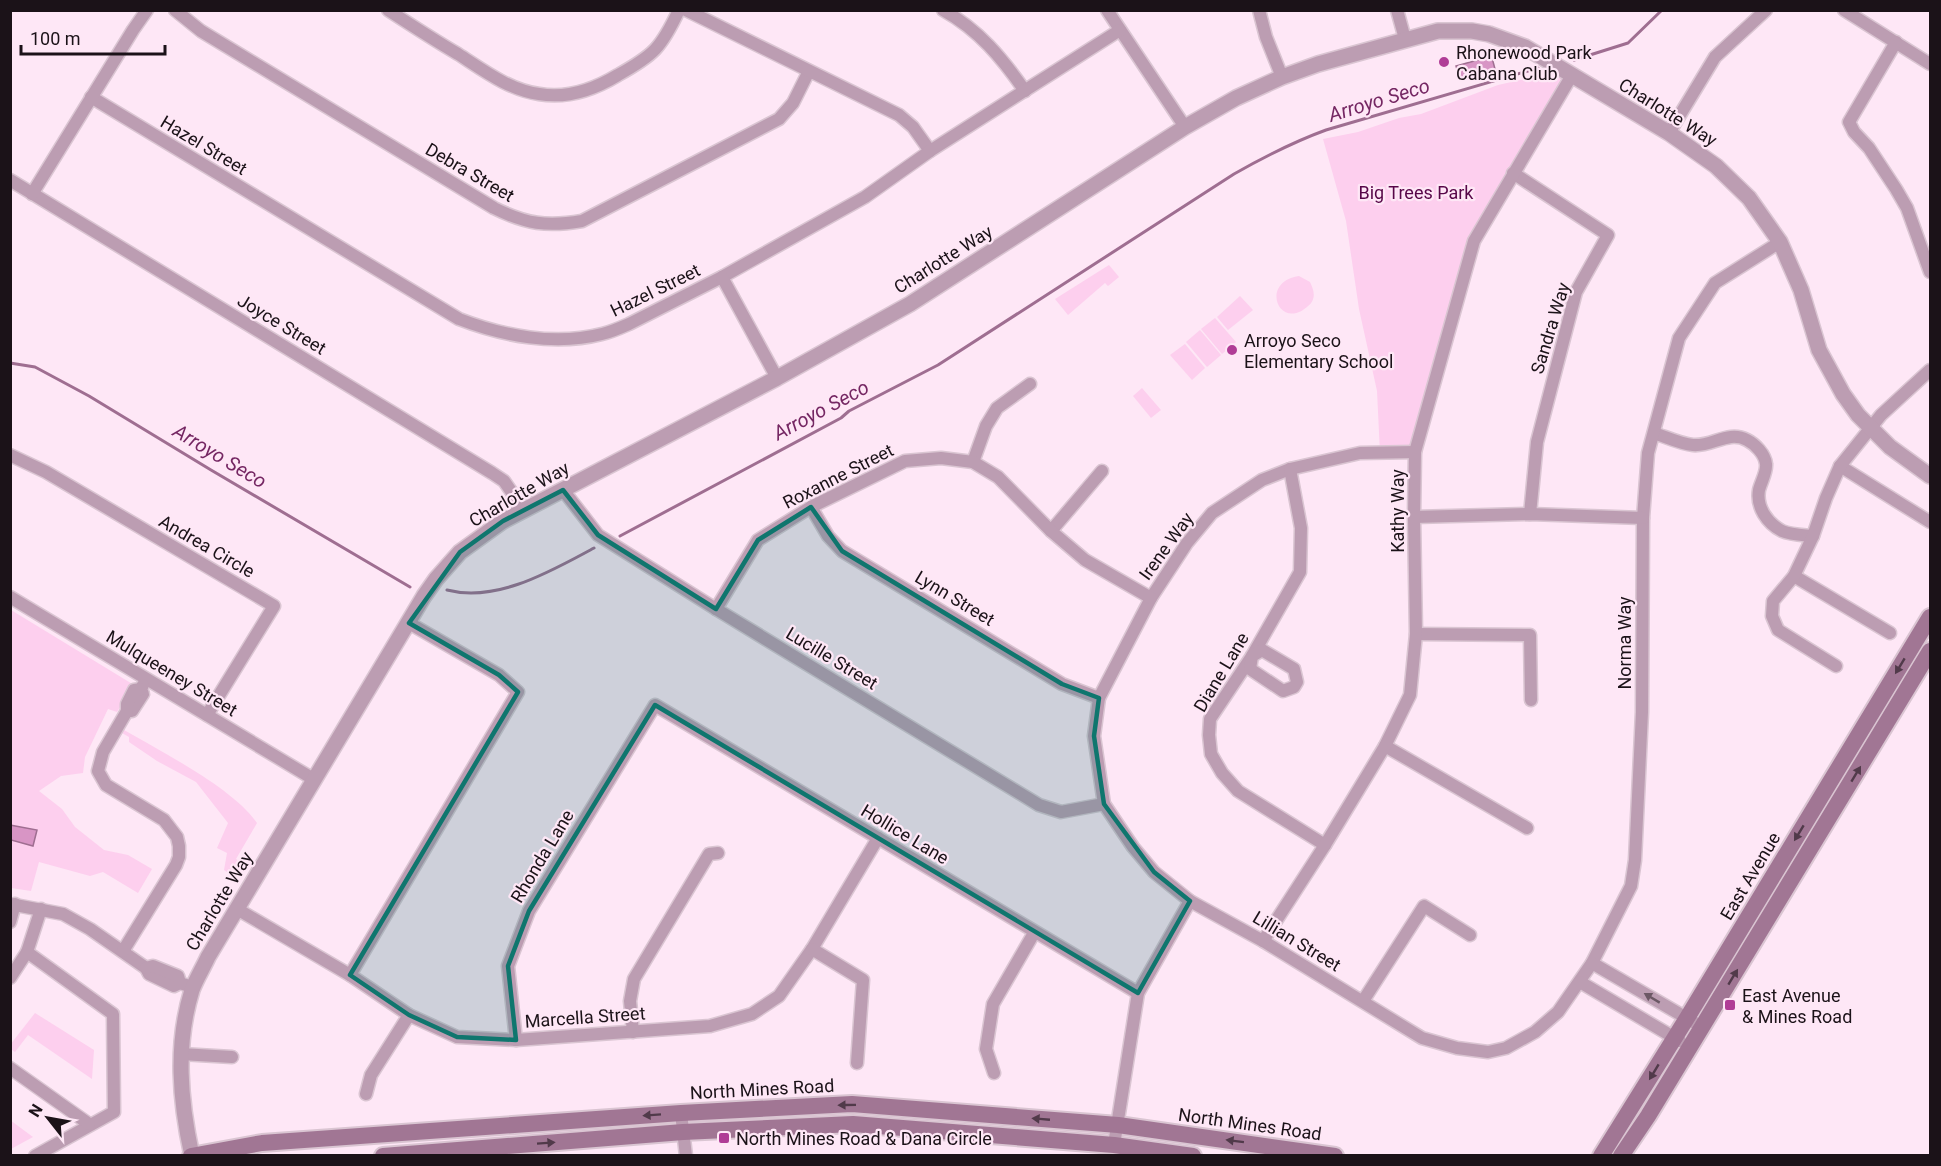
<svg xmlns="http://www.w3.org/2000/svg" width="1941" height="1166" font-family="Roboto,sans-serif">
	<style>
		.green { fill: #fdcfee }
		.water { fill: #d895c5; stroke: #9f6e91; stroke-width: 1.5 }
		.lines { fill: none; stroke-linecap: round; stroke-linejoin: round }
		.stream { stroke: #9f6e91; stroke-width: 3 }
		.minor-casing { stroke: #dac5d2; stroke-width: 15 }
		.tertiary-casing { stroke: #dac5d2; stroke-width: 18 }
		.secondary-casing { stroke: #dac5d2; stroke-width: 20 }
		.minor { stroke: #bc9db2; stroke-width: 12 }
		.tertiary { stroke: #bc9db2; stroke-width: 15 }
		.secondary { stroke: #a17694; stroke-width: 16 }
		.oneway { fill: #513a4a }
		.oneway2 { fill: #6c5865 }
		.marked { fill: #0f766e; fill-opacity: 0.2; stroke: #0f766e; stroke-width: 4.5; stroke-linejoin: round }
		.poi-dot { fill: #b03c96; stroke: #fee7f6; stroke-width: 2 }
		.labels { text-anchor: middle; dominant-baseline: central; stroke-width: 4.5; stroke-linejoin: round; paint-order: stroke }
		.poi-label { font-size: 18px; fill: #1b1218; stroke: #fee7f6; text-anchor: start }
		.street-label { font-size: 18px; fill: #1b1218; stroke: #fee7f6 }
		.park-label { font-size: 18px; fill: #570648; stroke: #fee7f6 }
		.water-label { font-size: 20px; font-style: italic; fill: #752763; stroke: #fee7f6 }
	</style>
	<rect width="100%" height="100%" fill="#fee7f6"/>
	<g class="green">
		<path d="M1572 75 1474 241 1415 452 1380 453 1377 391 1359 309 1346 221 1323 139 1358 132 1399 118 1421 114 1498 85 1539 76 1545 79Z"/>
		<path d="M1109 265 1119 277 1108 286 1105 283 1068 315 1055 299Z"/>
		<path d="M1299 276 1310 282C1315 292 1316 300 1307 307 1279 331 1259 282 1299 276Z"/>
		<path d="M1240 296 1253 310 1228 330 1217 317Z"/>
		<path d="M1215 318 1236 342 1222 354 1201 329Z"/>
		<path d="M1200 330 1221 355 1207 367 1186 342Z"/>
		<path d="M1185 344 1205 368 1192 380 1170 355Z"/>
		<path d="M1142 388 1161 410 1151 418 1133 396Z"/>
		<path d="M11 610 134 685 117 712 108 709 85 757 83 773 61 776 39 791 62 809 75 827 104 850 128 855 152 869 138 893 103 872 90 876 39 862 31 891 11 888Z"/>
		<path d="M124 730C162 752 233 788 257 823L236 859 239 861 231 875 224 870 227 853 217 848 228 823 196 782 157 761 129 742V737L122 733Z"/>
		<path d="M35 1013 94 1050 92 1079 28 1035 15 1052 11 1049 10 1045Z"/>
		<path d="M10 1120 33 1137 11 1149H10Z"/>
	</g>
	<g class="water">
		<path d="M1491 54 1495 69 1460 79 1456 66 1485 58 1484 56Z"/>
		<path d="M10 825 37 830 33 846 11 840Z"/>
	</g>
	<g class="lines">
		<g class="stream">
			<path d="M1574 60 1628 43 1662 10"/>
			<path d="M10 363 35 367 89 396 211 470 410 587"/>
			<path d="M620 536 841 418 849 411 938 365 1234 174C1264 157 1293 142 1326 130L1538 68"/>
			<path d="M447 590C497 603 551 571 594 548"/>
		</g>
		<g class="minor-casing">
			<g id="minor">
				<path d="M175 10 201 31 494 208C526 224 547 227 582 221L779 119 793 103 809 71"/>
				<path d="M388 10C411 25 434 40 458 54 483 70 509 90 539 94 567 99 595 89 618 75 654 55 661 48 679 10"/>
				<path d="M686 10 899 115 913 127 930 151"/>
				<path d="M943 10C979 30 1002 58 1025 91"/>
				<path d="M1107 10 1185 127"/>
				<path d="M1259 10 1266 37 1282 77"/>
				<path d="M1397 10 1405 39"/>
				<path d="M1844 10 1930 64"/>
				<path d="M1896 42 1849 122 1854 132 1869 148 1896 189 1907 208 1930 272"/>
				<path d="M91 97 459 319C503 336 555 346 602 334 611 332 620 328 629 324L722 277 865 197 930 151 1120 30"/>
				<path d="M1669 133 1715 57 1766 10"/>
				<path d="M1513 173 1608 235 1576 292 1537 442 1530 514"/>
				<path d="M10 180 492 473 504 481 524 510"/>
				<path d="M32 194 133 30 147 10"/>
				<path d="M722 277 777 378"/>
				<path d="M1654 433C1666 437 1681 444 1693 445 1712 447 1728 430 1747 440 1755 444 1765 454 1766 464 1767 472 1761 482 1759 490 1756 507 1767 523 1782 531 1791 535 1804 535 1813 536"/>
				<path d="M1415 452 1360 453 1290 469 1262 480 1212 513 1187 543 1151 598 1099 698 1094 736 1104 804 1133 847 1154 872 1190 901 1263 941 1422 1038 1457 1048 1488 1052 1506 1048 1535 1032 1558 1012 1592 963 1631 886 1635 860 1642 712 1643 518 1648 453 1679 338 1715 283 1780 242"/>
				<path d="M10 455 46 472 274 606 207 715"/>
				<path d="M973 462 986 426 997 408 1030 384"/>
				<path d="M1840 466 1930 522"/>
				<path d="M1290 469 1301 528 1300 572 1252 656 1210 719 1209 735 1211 754 1222 773 1238 791 1325 845"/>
				<path d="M563 490 598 535 716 609 1039 805 1061 812 1104 804"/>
				<path d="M811 507 828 536 842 551 1062 684 1099 698"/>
				<path d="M1414 517 1530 514 1643 518"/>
				<path d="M1051 531 1102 471"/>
				<path d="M1794 576 1890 633"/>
				<path d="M10 597 315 780"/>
				<path d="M716 609 758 540 811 507 905 461 941 458 973 462 998 477 1051 531 1085 560 1151 598"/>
				<path d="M1416 634 1530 635 1531 700"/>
				<path d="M1262 650 1294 669 1297 682 1294 687 1283 691 1250 669 1252 656Z"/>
				<path d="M1836 666 1778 630 1772 616 1773 601 1794 576 1813 536 1826 498 1840 466 1881 415 1930 370"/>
				<path d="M127 711H132L143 694 141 689 143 685"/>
				<path d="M1385 746 1527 828"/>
				<path d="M10 904 63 914 90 929 146 968 149 974 174 986 180 983"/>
				<path d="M237 909 350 975 409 1015 457 1037 516 1040 710 1026 752 1014 779 996 812 949 878 838"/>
				<path d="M10 922 15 904"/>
				<path d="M1263 941 1325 845 1385 746 1410 695 1416 634 1414 517 1415 452 1474 241 1572 75"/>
				<path d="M812 949 863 980 857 1063"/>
				<path d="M123 951 176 865 179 857V846L177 837 164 820 106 785 98 771 103 752 127 711V704L134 690 141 689"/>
				<path d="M27 952 113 1014 114 1112 35 1156"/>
				<path d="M1592 963 1702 1027"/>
				<path d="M146 968 153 966 178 976 180 983 186 985"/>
				<path d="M350 975 518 692 499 675 409 623"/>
				<path d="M10 978 27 952 41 909"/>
				<path d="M1580 982 1680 1041"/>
				<path d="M1363 1001 1424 906 1470 935"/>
				<path d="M633 1032 630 1001 634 979 709 854 718 853"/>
				<path d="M516 1040 508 966 529 911 655 705 1138 993"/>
				<path d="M181 1054 232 1057"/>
				<path d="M10 1068 89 1124"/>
				<path d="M994 1073 986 1049 993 1004 1034 933"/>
				<path d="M366 1094 371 1075 409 1015"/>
				<path d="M681 1113 686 1156"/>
				<path d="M1114 1145 1138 993 1190 901"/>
			</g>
		</g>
		<g class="tertiary-casing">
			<path id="tertiary" d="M192 1156C180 1101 175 1045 192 990 196 979 203 968 208 957L424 596 436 579 460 552 503 521 777 378 910 304 1185 127 1236 98 1282 77 1318 64 1438 31H1472L1489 34 1525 47 1669 133 1716 166 1749 198 1780 242 1801 290 1819 350 1843 394 1858 415 1890 447 1930 476"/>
		</g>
		<g class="secondary-casing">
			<g id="secondary">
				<path d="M191 1156 262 1143 681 1113 852 1104 1118 1125 1335 1156"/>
				<path d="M383 1156 683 1132 853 1124 1114 1145 1193 1156"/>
				<path d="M1601 1156 1687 1018 1930 617"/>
				<path d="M1621 1156 1648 1116 1930 651"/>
			</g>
		</g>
		<use href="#minor" class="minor"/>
		<use href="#tertiary" class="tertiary"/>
		<use href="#secondary" class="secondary"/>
	</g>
	<defs><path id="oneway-solid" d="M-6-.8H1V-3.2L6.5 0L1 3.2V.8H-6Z" transform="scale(1.5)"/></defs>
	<g class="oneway">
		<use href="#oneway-solid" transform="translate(1900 666) rotate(121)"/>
		<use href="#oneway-solid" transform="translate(1856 774) rotate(-59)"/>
		<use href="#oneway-solid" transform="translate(1799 833) rotate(121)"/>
		<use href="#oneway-solid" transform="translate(1733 977) rotate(-59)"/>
		<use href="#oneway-solid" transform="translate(1654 1072) rotate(121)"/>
		<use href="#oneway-solid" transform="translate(847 1105) rotate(179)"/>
		<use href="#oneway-solid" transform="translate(652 1115) rotate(176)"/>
		<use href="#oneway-solid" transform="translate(1041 1119) rotate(-175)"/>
		<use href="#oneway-solid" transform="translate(1235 1141) rotate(-173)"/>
		<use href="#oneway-solid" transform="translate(546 1143) rotate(-4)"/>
	</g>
	<use class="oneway2" href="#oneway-solid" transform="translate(1652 998) rotate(-149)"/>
	<path class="marked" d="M563 490 598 535 716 609 758 540 811 507 842 551 1062 684 1099 698 1094 736 1104 804 1154 872 1190 901 1138 993 655 705 529 911 508 966 516 1040 457 1037 409 1015 350 975 518 692 499 675 409 623 460 552 503 521Z"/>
	<g class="poi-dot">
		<circle cx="1444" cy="62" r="6"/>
		<circle cx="1232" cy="350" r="6"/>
		<rect x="1724" y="999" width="12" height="12" rx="3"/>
		<rect x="718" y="1132" width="12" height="12" rx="3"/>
	</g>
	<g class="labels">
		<g class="poi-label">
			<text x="1456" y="52">Rhonewood Park<tspan x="1456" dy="21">Cabana Club</tspan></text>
			<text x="1244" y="340">Arroyo Seco<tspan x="1244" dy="21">Elementary School</tspan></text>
			<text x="1742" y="995">East Avenue<tspan x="1742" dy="21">&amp; Mines Road</tspan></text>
			<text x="736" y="1138">North Mines Road &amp; Dana Circle</text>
		</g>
		<g class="street-label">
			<text transform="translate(1668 112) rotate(32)">Charlotte Way</text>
			<text transform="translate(204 145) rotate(31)">Hazel Street</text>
			<text transform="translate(470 172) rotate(30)">Debra Street</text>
			<text transform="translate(943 259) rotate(-32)">Charlotte Way</text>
			<text transform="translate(655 290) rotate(-26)">Hazel Street</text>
			<text transform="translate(282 324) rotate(31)">Joyce Street</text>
			<text transform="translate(1550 328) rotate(-73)">Sandra Way</text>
			<text transform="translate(838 476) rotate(-27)">Roxanne Street</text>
			<text transform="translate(519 494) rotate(-30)">Charlotte Way</text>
			<text transform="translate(1397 511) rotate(-90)">Kathy Way</text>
			<text transform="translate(207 546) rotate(30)">Andrea Circle</text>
			<text transform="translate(1166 546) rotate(-54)">Irene Way</text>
			<text transform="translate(955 598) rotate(31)">Lynn Street</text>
			<text transform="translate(1624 643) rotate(-90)">Norma Way</text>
			<text transform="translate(832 658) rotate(31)">Lucille Street</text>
			<text transform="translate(1221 672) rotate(-59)">Diane Lane</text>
			<text transform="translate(172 673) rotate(31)">Mulqueeney Street</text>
			<text transform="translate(905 834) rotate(31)">Hollice Lane</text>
			<text transform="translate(542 856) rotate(-59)">Rhonda Lane</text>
			<text transform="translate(1750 876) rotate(-59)">East Avenue</text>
			<text transform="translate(219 901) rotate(-59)">Charlotte Way</text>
			<text transform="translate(1297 941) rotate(31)">Lillian Street</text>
			<text transform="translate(585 1017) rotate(-4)">Marcella Street</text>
			<text transform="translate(762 1089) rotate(-3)">North Mines Road</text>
			<text transform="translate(1250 1124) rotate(8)">North Mines Road</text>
		</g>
		<g class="park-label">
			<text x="1416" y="192">Big Trees Park</text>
		</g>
		<g class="water-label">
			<text transform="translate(1379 100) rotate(-17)">Arroyo Seco</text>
			<text transform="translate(821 410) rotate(-28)">Arroyo Seco</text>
			<text transform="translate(220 456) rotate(31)">Arroyo Seco</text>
		</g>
	</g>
	<rect width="1941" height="1166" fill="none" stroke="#1b1218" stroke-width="24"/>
	<g transform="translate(48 1118) rotate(301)" stroke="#fee7f6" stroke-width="4.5" paint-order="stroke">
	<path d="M0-4.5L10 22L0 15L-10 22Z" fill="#1b1218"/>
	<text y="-9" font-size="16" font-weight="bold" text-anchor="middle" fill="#1b1218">N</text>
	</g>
	<path d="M21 45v9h144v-9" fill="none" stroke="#1b1218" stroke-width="3"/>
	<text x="30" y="45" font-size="18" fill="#1b1218" stroke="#fee7f6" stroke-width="4.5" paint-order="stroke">100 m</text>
</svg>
